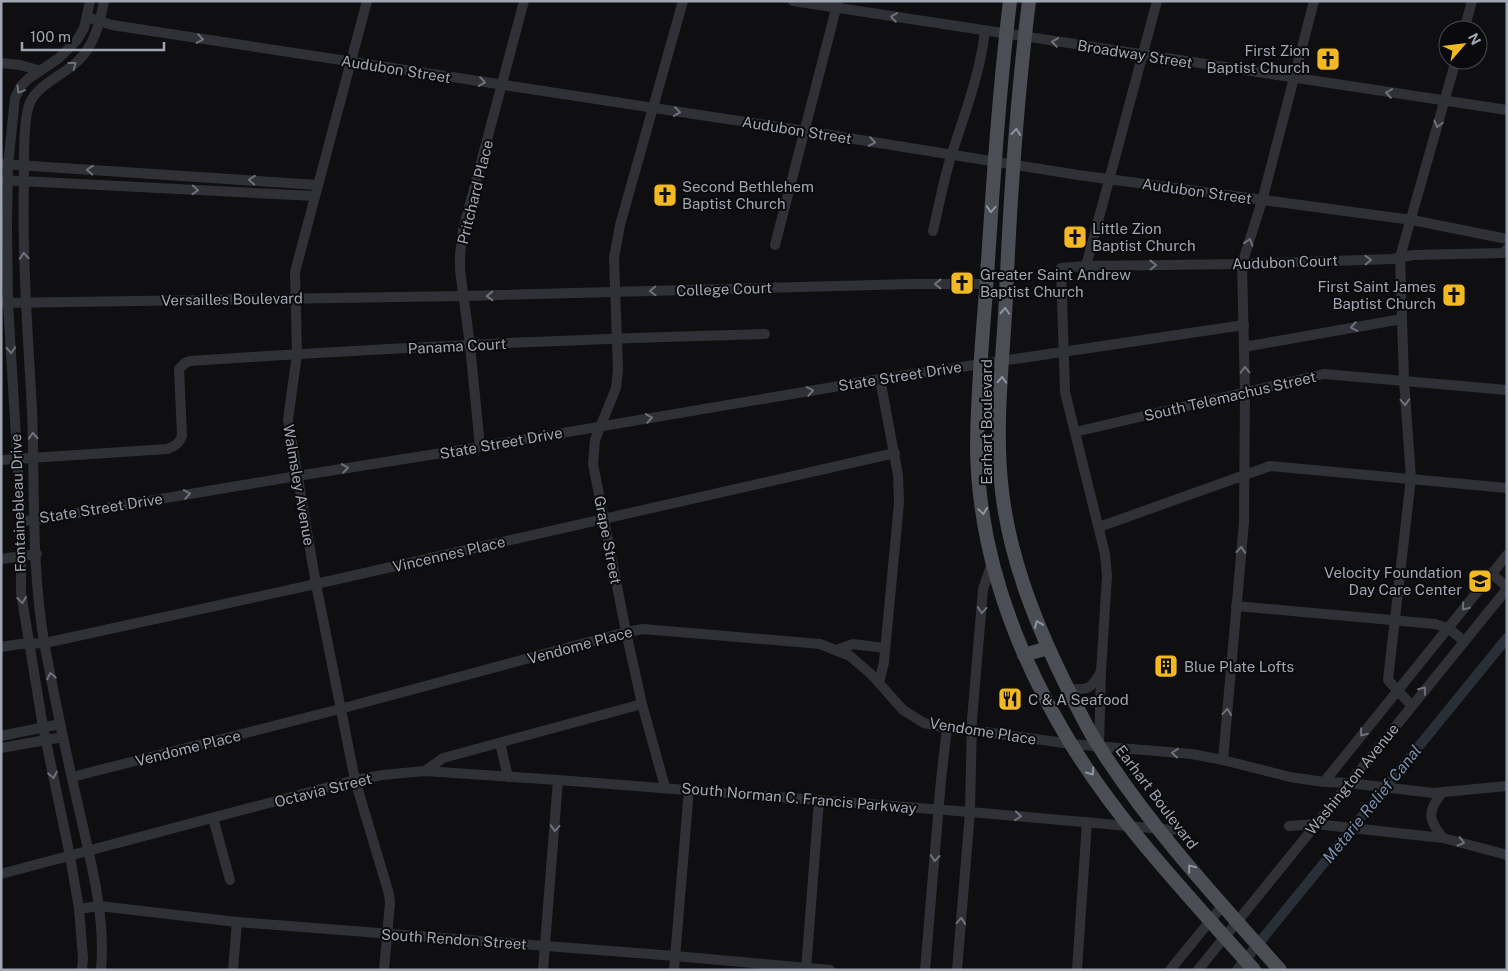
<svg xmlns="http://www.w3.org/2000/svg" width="1508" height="971" font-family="'Public Sans',sans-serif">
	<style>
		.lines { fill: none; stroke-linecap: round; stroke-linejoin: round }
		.canal { stroke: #282f36; stroke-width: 10 }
		.minor { stroke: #303136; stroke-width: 10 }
		.major { stroke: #4c4e55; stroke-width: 14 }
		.oneway { stroke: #6e717a }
		.oneway2 { stroke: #8f949f }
		.labels { text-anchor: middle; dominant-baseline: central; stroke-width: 4; stroke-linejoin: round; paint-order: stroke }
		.poi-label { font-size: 15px; fill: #a0a5b2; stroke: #0a0a0c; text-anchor: start }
		.street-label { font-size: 15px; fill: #a0a5b2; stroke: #0a0a0c }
		.water-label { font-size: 16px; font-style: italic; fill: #7691ae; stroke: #0a0a0c }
	</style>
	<rect width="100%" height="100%" fill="#0f0f11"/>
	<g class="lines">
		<path class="canal" d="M1237 970 1507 638"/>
		<g class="minor">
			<path d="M367 1 295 272 297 354 288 420 316 584 355 780 389 894 390 903 384 970"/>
			<path d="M793 1 1507 110"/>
			<path d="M87 17 112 25 805 131 1078 175 1412 220 1507 239"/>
			<path d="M1464 30 1472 1"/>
			<path d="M1 63 20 65 38 70"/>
			<path d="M2 164 318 185"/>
			<path d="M1 180 315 196"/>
			<path d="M933 231C939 205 944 178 952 153 965 113 980 74 985 31"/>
			<path d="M775 245 838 1"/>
			<path d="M1086 266 1157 1"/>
			<path d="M1 303 463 296 912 284H986"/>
			<path d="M1244 347 1402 319"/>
			<path d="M1075 432 1324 374 1507 390"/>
			<path d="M480 447 470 345 460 270V255L463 230 524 1"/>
			<path d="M1 460 167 449C175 446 179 444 182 436L179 369 185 363 190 361C381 348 573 339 765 334"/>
			<path d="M21 521 35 520 297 476 480 447 880 379 1244 325"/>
			<path d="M1099 527 1270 466 1507 488"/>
			<path d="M1 559 37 554"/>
			<path d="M1492 574 1507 587"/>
			<path d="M1236 606 1435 624 1448 628 1464 641"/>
			<path d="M1 647 20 644 45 643 316 584 895 453"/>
			<path d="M836 650 853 644 885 648"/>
			<path d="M879 683 884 662 899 503 898 475 880 379"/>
			<path d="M1068 689C1087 690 1091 690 1100 673"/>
			<path d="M1411 705 1388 680 1411 478 1404 380 1400 257 1456 60"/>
			<path d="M1 736 60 724"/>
			<path d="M500 743 508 777"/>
			<path d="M1099 745 1101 672 1107 576 1105 554 1065 392 1061 268 1086 266 1242 264 1392 259 1413 255 1503 253 1507 249"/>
			<path d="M1 748 63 737"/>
			<path d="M1223 760 1244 522 1245 393 1242 264 1262 201 1314 1"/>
			<path d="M425 771 443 758 642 704"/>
			<path d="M72 777 340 709 626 632 643 629 820 644 850 656 872 675 903 710 916 718 924 723 947 728 971 730 1071 744 1192 754 1223 760 1290 777 1324 782 1349 783 1433 793 1507 786"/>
			<path d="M1324 782 1507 555"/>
			<path d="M665 787 642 704 626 632 593 464 595 440 616 388 618 370 614 258 620 225 683 1"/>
			<path d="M1442 793C1427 811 1428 820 1443 838"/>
			<path d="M213 818 230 880"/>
			<path d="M1289 826 1315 824 1443 838 1507 855"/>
			<path d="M1 874 355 780 382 775 425 771 558 780 970 812 1173 830"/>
			<path d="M79 909 99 906 237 922 675 956 830 970"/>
			<path d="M82 970 83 958 79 909 70 856 43 727 21 593V521L8 303 7 227 8 165 15 98 21 86 28 79 59 58 77 40 84 28 90 1"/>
			<path d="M101 970C106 915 90 859 78 805 66 753 55 700 45 647 31 570 35 489 32 410 28 335 22 259 24 183 24 160 23 136 27 113 31 85 61 78 79 60 94 45 100 23 104 1"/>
			<path d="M233 970 237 922"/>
			<path d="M543 970 558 780"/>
			<path d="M674 970 689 789"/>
			<path d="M806 970 819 800"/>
			<path d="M925 970 941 780 947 728"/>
			<path d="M957 970 970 812 972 720 983 589 992 563"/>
			<path d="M1077 970 1087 822"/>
			<path d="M1170 970 1223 905"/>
			<path d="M1198 970 1507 589"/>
		</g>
		<g class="major">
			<path d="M1010 1C999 92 993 184 987 276 983 334 977 392 977 450 979 555 1017 655 1071 744 1122 827 1190 897 1254 970"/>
			<path d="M1029 1C1017 99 1010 198 1006 297 1003 358 995 421 1001 482 1008 558 1038 630 1072 697 1081 714 1089 732 1100 748 1151 828 1217 899 1280 970"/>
			<path d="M1024 655 1048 648"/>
		</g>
	</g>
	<defs><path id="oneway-chevron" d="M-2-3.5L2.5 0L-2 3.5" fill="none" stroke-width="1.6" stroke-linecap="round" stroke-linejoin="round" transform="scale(1.25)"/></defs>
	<g class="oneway">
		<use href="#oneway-chevron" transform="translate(894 17) rotate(-171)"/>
		<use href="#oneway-chevron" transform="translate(200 39) rotate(9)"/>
		<use href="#oneway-chevron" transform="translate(1055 42) rotate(-171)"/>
		<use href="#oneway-chevron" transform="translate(73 65) rotate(-38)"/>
		<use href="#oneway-chevron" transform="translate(482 82) rotate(9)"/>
		<use href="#oneway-chevron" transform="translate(20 90) rotate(121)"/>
		<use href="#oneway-chevron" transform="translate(1389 93) rotate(-171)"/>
		<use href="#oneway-chevron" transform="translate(677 112) rotate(8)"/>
		<use href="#oneway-chevron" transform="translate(1438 124) rotate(105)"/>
		<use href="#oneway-chevron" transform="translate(872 142) rotate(10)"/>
		<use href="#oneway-chevron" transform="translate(90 170) rotate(-176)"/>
		<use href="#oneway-chevron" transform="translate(252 180) rotate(-176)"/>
		<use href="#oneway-chevron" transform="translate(195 190) rotate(3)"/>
		<use href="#oneway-chevron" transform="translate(1249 242) rotate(-73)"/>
		<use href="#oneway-chevron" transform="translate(24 256) rotate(-93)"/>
		<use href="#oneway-chevron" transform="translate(1368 260) rotate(-2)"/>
		<use href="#oneway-chevron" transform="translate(1153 265) rotate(-1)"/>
		<use href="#oneway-chevron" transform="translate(938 284) rotate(-180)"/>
		<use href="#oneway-chevron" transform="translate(653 291) rotate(178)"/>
		<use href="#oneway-chevron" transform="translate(490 296) rotate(178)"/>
		<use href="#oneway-chevron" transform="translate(1354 327) rotate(170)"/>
		<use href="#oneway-chevron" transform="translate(11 350) rotate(87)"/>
		<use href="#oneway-chevron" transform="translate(1245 370) rotate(-91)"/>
		<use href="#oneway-chevron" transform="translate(810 391) rotate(-10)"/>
		<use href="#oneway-chevron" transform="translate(1405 402) rotate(86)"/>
		<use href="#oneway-chevron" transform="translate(649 418) rotate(-9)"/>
		<use href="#oneway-chevron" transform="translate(33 436) rotate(-93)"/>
		<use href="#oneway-chevron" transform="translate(345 468) rotate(-9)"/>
		<use href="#oneway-chevron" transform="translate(187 494) rotate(-10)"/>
		<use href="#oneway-chevron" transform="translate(1241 550) rotate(-85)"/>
		<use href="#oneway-chevron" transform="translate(22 600) rotate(83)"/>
		<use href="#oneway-chevron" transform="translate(1465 607) rotate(129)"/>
		<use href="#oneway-chevron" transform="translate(982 610) rotate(95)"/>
		<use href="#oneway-chevron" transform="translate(51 676) rotate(-101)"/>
		<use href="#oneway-chevron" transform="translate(1423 690) rotate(-51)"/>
		<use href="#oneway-chevron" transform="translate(1227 712) rotate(-85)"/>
		<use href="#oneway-chevron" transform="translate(1363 733) rotate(129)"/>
		<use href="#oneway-chevron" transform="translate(1175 753) rotate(-175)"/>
		<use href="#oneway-chevron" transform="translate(53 775) rotate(78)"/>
		<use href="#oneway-chevron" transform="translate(1018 816) rotate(5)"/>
		<use href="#oneway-chevron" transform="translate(555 828) rotate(94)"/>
		<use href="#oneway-chevron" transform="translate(1461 842) rotate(14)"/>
		<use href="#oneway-chevron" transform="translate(935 858) rotate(95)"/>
		<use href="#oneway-chevron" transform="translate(961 921) rotate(-85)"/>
	</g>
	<g class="oneway2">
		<use href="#oneway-chevron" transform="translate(1016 132) rotate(-85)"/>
		<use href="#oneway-chevron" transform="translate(991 209) rotate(94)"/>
		<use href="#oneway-chevron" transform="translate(1005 311) rotate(-87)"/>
		<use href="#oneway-chevron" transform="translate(1002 380) rotate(-87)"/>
		<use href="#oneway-chevron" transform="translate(983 511) rotate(82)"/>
		<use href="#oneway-chevron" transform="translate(1038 624) rotate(-112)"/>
		<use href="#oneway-chevron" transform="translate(1091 772) rotate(55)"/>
		<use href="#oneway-chevron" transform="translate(1191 868) rotate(-129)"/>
	</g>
	<defs>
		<g id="church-square" transform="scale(1.25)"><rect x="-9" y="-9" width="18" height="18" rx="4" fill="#f3b925" stroke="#0a0a0c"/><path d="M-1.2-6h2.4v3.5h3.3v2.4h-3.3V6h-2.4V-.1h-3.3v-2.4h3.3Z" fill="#111"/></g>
		<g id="school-square" transform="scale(1.25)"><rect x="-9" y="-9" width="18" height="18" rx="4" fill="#f3b925" stroke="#0a0a0c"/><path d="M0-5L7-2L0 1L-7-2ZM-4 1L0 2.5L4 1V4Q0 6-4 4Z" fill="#111"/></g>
		<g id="building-square" transform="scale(1.25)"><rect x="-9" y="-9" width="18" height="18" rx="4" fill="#f3b925" stroke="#0a0a0c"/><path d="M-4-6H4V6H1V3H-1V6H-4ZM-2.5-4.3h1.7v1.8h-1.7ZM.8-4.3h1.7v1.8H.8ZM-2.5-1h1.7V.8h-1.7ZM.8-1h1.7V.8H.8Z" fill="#111"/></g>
		<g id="restaurant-square" transform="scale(1.25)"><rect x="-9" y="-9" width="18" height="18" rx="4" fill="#f3b925" stroke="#0a0a0c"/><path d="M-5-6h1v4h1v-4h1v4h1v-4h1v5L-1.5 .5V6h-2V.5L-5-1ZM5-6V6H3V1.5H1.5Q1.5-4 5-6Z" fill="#111"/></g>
	</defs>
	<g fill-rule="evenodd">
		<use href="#church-square" x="1328" y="59"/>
		<use href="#church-square" x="665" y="195"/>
		<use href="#church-square" x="1075" y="237"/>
		<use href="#church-square" x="962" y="283"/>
		<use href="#church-square" x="1454" y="295"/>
		<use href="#school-square" x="1480" y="581"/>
		<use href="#building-square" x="1166" y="666"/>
		<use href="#restaurant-square" x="1010" y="699"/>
	</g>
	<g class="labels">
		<g class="poi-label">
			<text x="1310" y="50" text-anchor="end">First Zion<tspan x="1310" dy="17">Baptist Church</tspan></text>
			<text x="682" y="186">Second Bethlehem<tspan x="682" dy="17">Baptist Church</tspan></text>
			<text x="1092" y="228">Little Zion<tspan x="1092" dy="17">Baptist Church</tspan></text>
			<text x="980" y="274">Greater Saint Andrew<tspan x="980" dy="17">Baptist Church</tspan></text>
			<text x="1436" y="286" text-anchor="end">First Saint James<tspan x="1436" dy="17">Baptist Church</tspan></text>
			<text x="1462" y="572" text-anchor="end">Velocity Foundation<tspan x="1462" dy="17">Day Care Center</tspan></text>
			<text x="1184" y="666">Blue Plate Lofts</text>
			<text x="1028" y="699">C &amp; A Seafood</text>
		</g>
		<g class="street-label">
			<text transform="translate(1135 54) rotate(9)">Broadway Street</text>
			<text transform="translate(396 69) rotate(9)">Audubon Street</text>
			<text transform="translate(797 130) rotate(9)">Audubon Street</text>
			<text transform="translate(1197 191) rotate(8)">Audubon Street</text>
			<text transform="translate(475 192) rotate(-76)">Pritchard Place</text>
			<text transform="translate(1285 262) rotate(-2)">Audubon Court</text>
			<text transform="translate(724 289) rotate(-2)">College Court</text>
			<text transform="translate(232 299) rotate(-1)">Versailles Boulevard</text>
			<text transform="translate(457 346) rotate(-3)">Panama Court</text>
			<text transform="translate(900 376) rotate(-9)">State Street Drive</text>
			<text transform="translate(1230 396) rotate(-13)">South Telemachus Street</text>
			<text transform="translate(986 422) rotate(-90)">Earhart Boulevard</text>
			<text transform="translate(501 443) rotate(-10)">State Street Drive</text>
			<text transform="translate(299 485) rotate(80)">Walmsley Avenue</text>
			<text transform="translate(18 503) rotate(-92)">Fontainebleau Drive</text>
			<text transform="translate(101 508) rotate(-9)">State Street Drive</text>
			<text transform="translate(608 540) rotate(79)">Grape Street</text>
			<text transform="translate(449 554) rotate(-13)">Vincennes Place</text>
			<text transform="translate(580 645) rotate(-15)">Vendome Place</text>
			<text transform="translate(983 731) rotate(9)">Vendome Place</text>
			<text transform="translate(188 748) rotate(-14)">Vendome Place</text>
			<text transform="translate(1352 779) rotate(-51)">Washington Avenue</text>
			<text transform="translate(323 790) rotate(-14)">Octavia Street</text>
			<text transform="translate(1157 797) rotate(53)">Earhart Boulevard</text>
			<text transform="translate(799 798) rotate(5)">South Norman C. Francis Parkway</text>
			<text transform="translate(454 939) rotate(4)">South Rendon Street</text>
		</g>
		<g class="water-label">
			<text transform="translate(1372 804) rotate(-51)">Metarie Relief Canal</text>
		</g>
	</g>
	<rect width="1508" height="971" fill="none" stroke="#a0a5b2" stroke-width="5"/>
	<g transform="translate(1463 45) rotate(62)"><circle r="24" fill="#0a0a0c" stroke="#46484e"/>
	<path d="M0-4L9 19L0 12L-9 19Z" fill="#f3b925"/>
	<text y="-8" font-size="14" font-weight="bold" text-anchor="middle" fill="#a0a5b2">N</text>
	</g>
	<path d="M22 42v8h142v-8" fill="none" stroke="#a0a5b2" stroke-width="2.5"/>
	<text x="30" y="42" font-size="15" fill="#a0a5b2" stroke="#0a0a0c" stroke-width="4" paint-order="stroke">100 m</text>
</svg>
